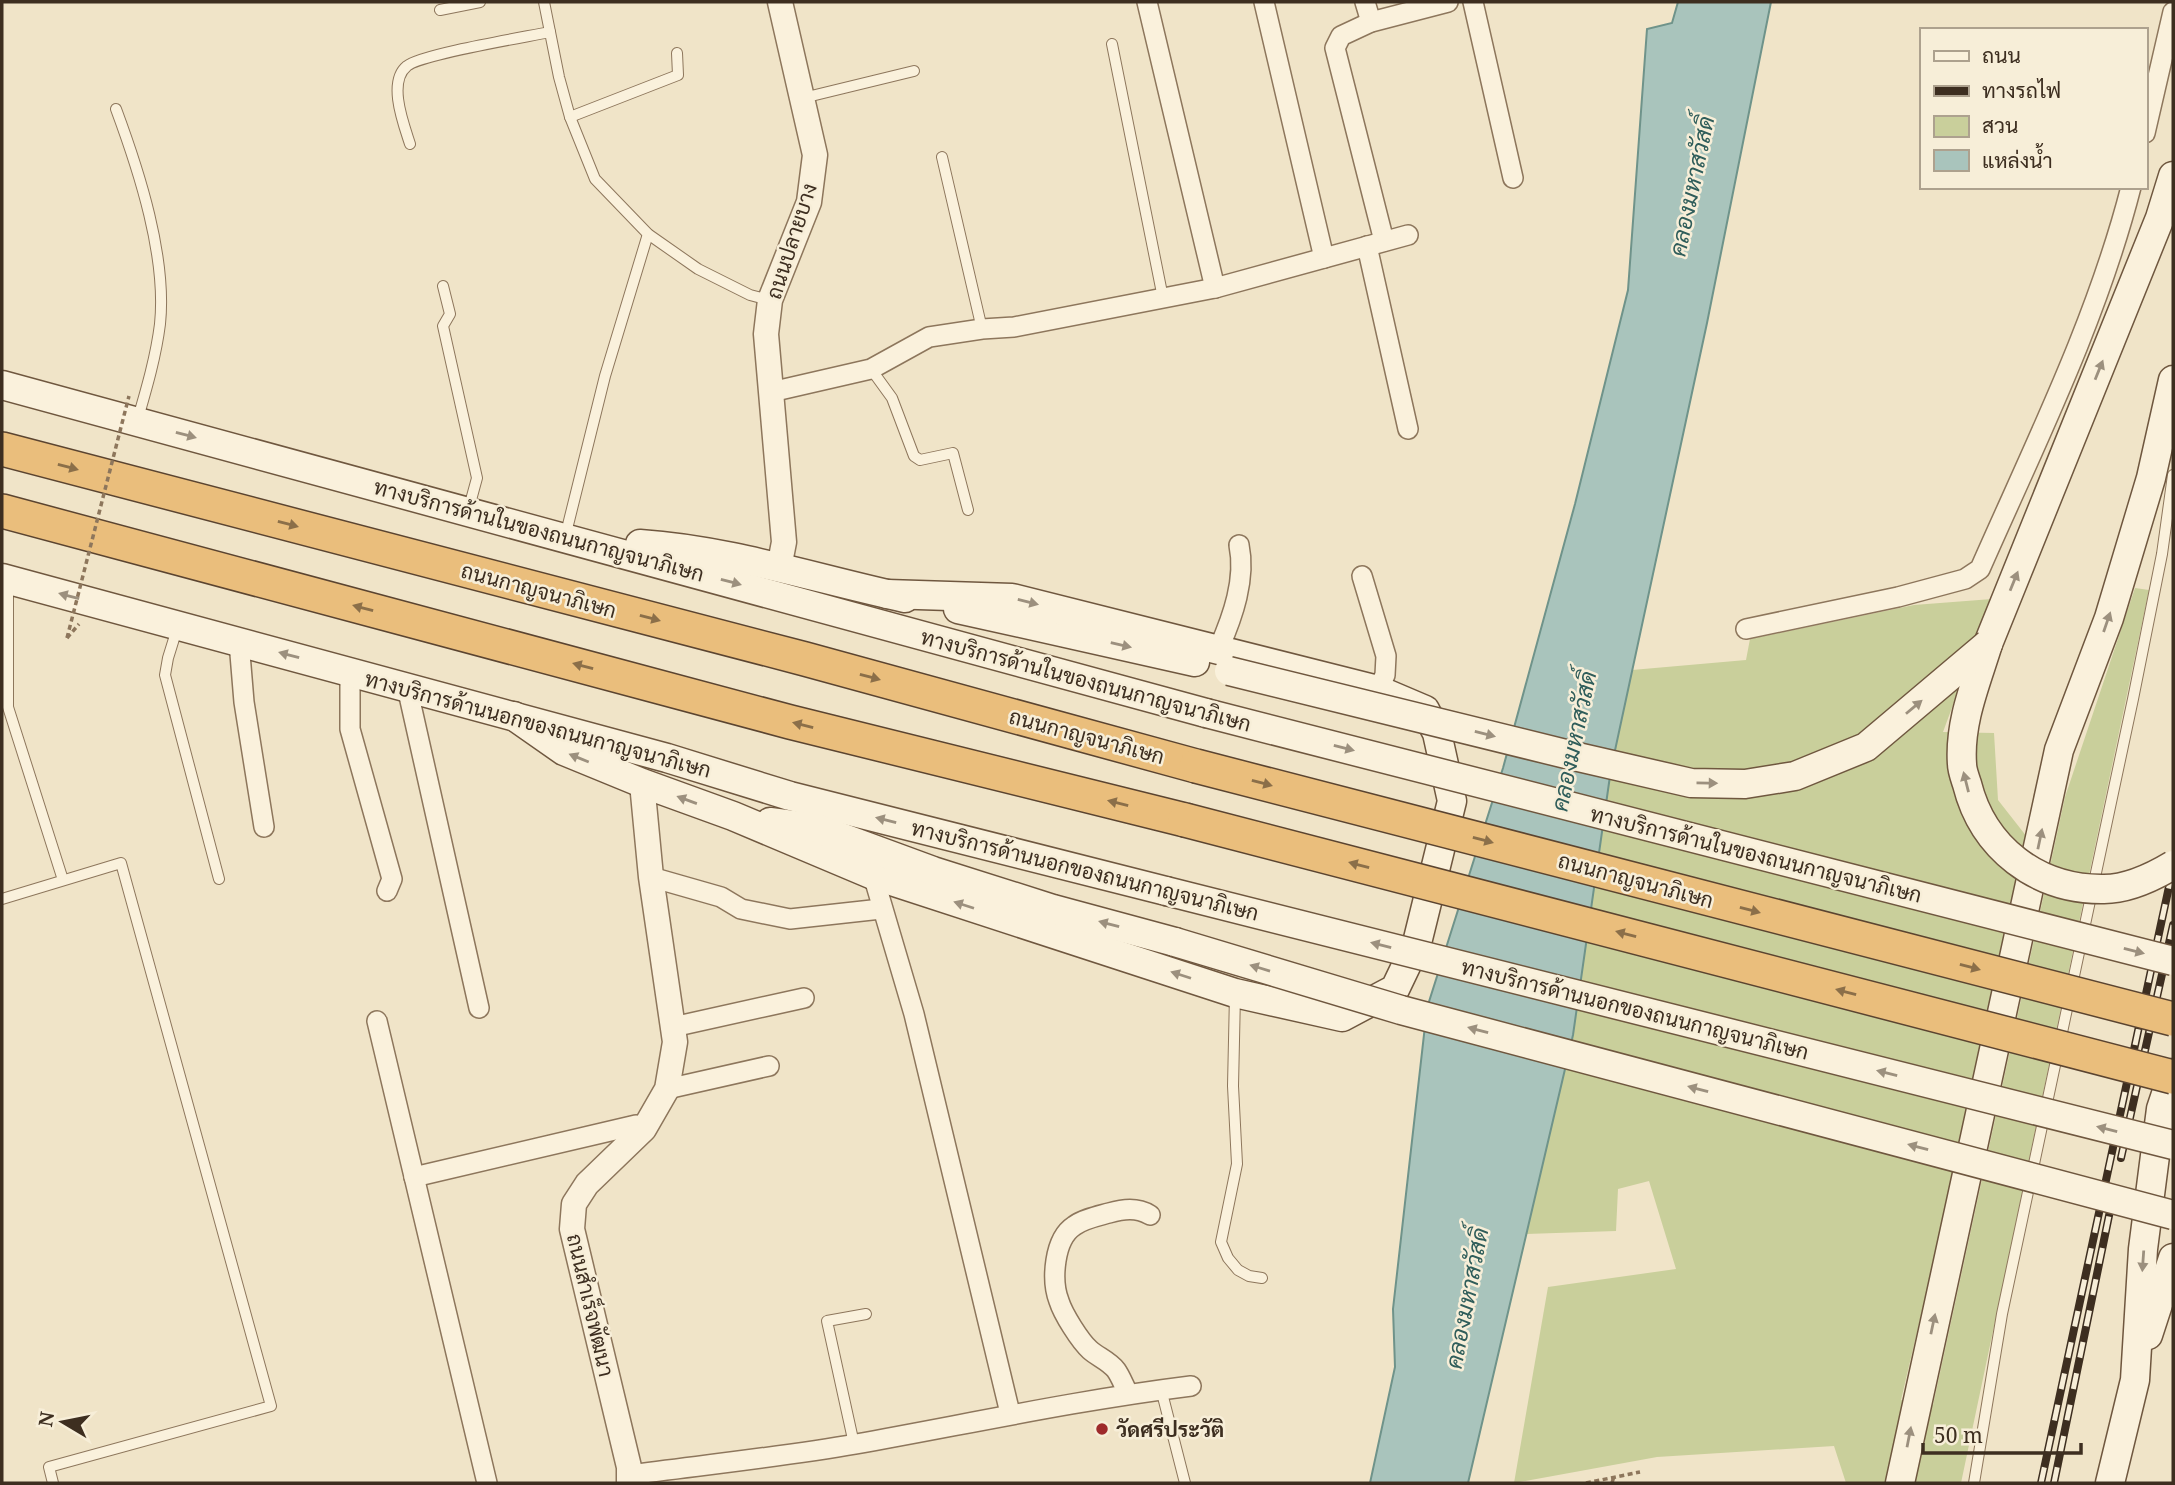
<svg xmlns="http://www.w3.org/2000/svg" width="2175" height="1485" font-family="'Noto Serif',Sarabun,serif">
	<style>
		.green { fill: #c9cf9b }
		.water { fill: #a9c4bc; stroke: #6f938a; stroke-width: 2 }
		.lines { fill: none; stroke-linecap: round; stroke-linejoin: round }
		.service-casing { stroke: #8d765c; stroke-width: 12 }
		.minor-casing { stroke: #8d765c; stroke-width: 22 }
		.tertiary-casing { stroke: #8d765c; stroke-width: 27 }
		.secondary-casing { stroke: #6f573f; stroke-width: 31 }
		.trunk-casing { stroke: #5b4430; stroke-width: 36 }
		.path { stroke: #8d765c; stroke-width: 3.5; stroke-dasharray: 5 3.5; stroke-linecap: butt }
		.service { stroke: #faf1dc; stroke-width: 10 }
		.minor { stroke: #faf1dc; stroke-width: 19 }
		.tertiary { stroke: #faf1dc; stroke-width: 24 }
		.secondary { stroke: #faf1dc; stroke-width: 28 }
		.trunk { stroke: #eabe7c; stroke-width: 33 }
		.rail-casing { stroke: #3d2e20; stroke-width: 8 }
		.rail { stroke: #f7eed8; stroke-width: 5; stroke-dasharray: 16; stroke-linecap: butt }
		.secondary-bridge-casing { stroke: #6f573f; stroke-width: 31; stroke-linecap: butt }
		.trunk-bridge-casing { stroke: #5b4430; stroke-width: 36; stroke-linecap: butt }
		.path-bridge { stroke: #8d765c; stroke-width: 3.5; stroke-dasharray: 5 3.5; stroke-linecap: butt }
		.secondary-bridge { stroke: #faf1dc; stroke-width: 28 }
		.trunk-bridge { stroke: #eabe7c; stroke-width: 33 }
		.oneway { fill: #9c907e }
		.oneway2 { fill: #8b6f49 }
		.poi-dot { fill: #9e2a2b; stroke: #f7eed8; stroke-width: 2.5 }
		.labels { text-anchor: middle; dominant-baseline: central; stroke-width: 5; stroke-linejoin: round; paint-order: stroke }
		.street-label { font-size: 21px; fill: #3d2e20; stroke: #f7eed8 }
		.poi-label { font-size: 21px; font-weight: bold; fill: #3d2e20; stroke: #f7eed8; text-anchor: start }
		.water-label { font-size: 23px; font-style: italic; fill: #2f5d5a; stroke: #f7eed8 }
	</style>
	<rect width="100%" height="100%" fill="#f0e4c8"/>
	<path class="green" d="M2135 588 2149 590 1961 1483H1846L1834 1446 1657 1457 1514 1483 1548 1287 1676 1269 1649 1181 1618 1189 1616 1231 1526 1234 1573 1035 1611 769 1632 670 1746 660 1750 639 1914 605 1992 599 1943 732 1994 733 1998 800 2027 837 2022 885 1901 1400 1933 1405 2065 797Z"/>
	<path class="water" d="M1678 2H1771L1707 323 1611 769 1573 1035 1468 1483H1370L1395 1367 1393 1309 1427 1008 1503 768 1575 504 1628 290 1647 29 1672 23Z"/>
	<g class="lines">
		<g class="service-casing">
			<g id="service">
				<path d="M544 2 559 77 570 117 595 179 648 234 698 269 750 295 769 300"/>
				<path d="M440 10 480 2"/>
				<path d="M1112 44 1163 298"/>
				<path d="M803 98 914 71"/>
				<path d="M116 109C139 171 167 257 160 324 156 356 147 387 138 418"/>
				<path d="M570 117 678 75 677 53"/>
				<path d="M410 144C404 125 387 82 407 66 421 54 526 37 550 32"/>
				<path d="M942 157 982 329"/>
				<path d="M443 286 450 314 443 326 477 478 468 511"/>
				<path d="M871 369 892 398 914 456 920 460 953 453 968 510"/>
				<path d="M565 537 605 376 648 234"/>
				<path d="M8 584V707L63 880"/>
				<path d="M177 629 168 658 165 675 219 879"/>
				<path d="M2 899 121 863 271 1406 49 1467 53 1483"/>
				<path d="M1235 995 1233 1086 1237 1164 1221 1242 1228 1258 1238 1270 1249 1276 1262 1278"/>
				<path d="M1161 1389 1185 1483"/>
				<path d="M854 1444 827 1321 866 1314"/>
				<path d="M1974 1483 2002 1314 2133 699 2162 554 2173 475"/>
			</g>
		</g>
		<g class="minor-casing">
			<g id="minor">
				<path d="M1147 2 1215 288"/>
				<path d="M1264 2 1324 258"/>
				<path d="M1365 2 1371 22"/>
				<path d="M1473 2 1513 178"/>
				<path d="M2145 133 2173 12"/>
				<path d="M1384 241 1335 48 1341 36 1371 22 1448 2"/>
				<path d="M1367 246 1408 429"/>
				<path d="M771 392 871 369 929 337 982 329 1014 327 1215 288 1408 235"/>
				<path d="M1362 576 1386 656 1385 675 1378 690"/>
				<path d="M1746 629 1898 597 1965 579 1980 569C2035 444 2097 320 2131 187"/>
				<path d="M239 642 244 702 264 827"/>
				<path d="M1219 648C1233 616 1246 579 1239 545"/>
				<path d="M350 672V729L392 879 387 891"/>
				<path d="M407 687 479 1008"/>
				<path d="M873 875 914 1014 1010 1413"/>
				<path d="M651 877 721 897 741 909 790 919 881 909"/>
				<path d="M377 1021 487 1483"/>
				<path d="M673 1027 804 998"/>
				<path d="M667 1089 769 1066"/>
				<path d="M414 1177 636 1125 644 1129"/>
				<path d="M1128 1393C1124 1386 1121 1377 1116 1370 1109 1361 1098 1357 1090 1350 1080 1341 1063 1314 1059 1301 1051 1280 1054 1239 1074 1226 1083 1219 1098 1216 1109 1213 1123 1209 1137 1207 1150 1215"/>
				<path d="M629 1475C704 1465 781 1457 856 1444 968 1424 1078 1400 1191 1386"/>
			</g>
		</g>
		<g class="tertiary-casing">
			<g id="tertiary">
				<path d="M779 568 784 542 766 334 770 300 809 202 815 155 780 2"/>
				<path d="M629 1483V1467L572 1229 574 1204 587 1184 644 1129 667 1089 675 1042 651 877 642 783"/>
			</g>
		</g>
		<g class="secondary-casing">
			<g id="secondary">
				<path d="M2 385 1206 713"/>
				<path d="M640 544C730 550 817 579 905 598"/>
				<path d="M2 578 667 758 790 796 1166 891"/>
				<path d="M958 609 1195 662"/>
				<path d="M1988 644 2160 218 2173 176"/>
				<path d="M514 716 564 751 642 783 733 816 873 875 1235 993 1342 1017 1395 989 1417 943 1452 801 1437 733 1425 710 1378 690 1012 598 887 594"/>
				<path d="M770 822 816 828 933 871 1053 909 1175 942"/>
				<path d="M2148 1335 2173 1258"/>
				<path d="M1900 1483 2059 750 2109 618 2151 478 2173 380"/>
				<path d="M2110 1483 2135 1380 2143 1249 2161 1109 2173 1073"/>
			</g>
		</g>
		<g class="trunk-casing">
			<g id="trunk">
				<path d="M2 449 805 659 1196 766"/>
				<path d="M2 511 790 722 1185 820"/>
			</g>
		</g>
		<g class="path">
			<path d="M67 638 79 624"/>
			<path d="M1586 1483 1640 1472"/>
			<path d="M1612 1483 1614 1476"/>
		</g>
		<use href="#service" class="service"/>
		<use href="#minor" class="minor"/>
		<use href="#tertiary" class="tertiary"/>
		<use href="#secondary" class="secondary"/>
		<use href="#trunk" class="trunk"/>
		<g class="rail-casing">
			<g id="rail">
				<path d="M2121 1158 2173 925"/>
				<path d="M2041 1483 2173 868"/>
				<path d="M2054 1483 2111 1206"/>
			</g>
		</g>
		<use href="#rail" class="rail"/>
		<g class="secondary-bridge-casing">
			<g id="secondary-bridge">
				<path d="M1988 644C1976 683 1959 722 1962 764 1962 770 1965 778 1967 784 1983 848 2037 890 2104 889 2129 889 2153 877 2173 865"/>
				<path d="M1229 671 1578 757 1691 783 1745 784 1795 776 1866 747 1988 644"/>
				<path d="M1206 713 2173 961"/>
				<path d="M1166 891 2173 1145"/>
				<path d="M1175 942 1401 1010 2173 1215"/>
			</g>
		</g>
		<g class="trunk-bridge-casing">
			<g id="trunk-bridge">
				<path d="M1196 766 2173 1019"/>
				<path d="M1185 820 2173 1077"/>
			</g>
		</g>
		<path class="path-bridge" d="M67 638 129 396"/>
		<use href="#secondary-bridge" class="secondary-bridge"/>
		<use href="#trunk-bridge" class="trunk-bridge"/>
	</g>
	<defs><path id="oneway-solid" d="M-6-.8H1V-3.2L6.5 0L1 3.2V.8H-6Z" transform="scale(1.75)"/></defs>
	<g class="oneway">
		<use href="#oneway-solid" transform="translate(2099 370) rotate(-68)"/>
		<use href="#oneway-solid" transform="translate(186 435) rotate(15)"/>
		<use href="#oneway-solid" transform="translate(2014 581) rotate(-68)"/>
		<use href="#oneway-solid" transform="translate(731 582) rotate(15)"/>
		<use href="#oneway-solid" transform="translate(69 596) rotate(-165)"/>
		<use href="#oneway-solid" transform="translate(1028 602) rotate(14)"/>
		<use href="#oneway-solid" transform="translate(2107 622) rotate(-71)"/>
		<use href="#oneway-solid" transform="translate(1121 645) rotate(13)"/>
		<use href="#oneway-solid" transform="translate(289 655) rotate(-165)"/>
		<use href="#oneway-solid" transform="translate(1914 707) rotate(-40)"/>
		<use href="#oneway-solid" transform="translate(1485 734) rotate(14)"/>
		<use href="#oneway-solid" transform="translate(1344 748) rotate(14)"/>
		<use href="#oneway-solid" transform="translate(579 758) rotate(-158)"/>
		<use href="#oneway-solid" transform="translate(1966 782) rotate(-104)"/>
		<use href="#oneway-solid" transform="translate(1707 783) rotate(1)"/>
		<use href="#oneway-solid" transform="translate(687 800) rotate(-160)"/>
		<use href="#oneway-solid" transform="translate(886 820) rotate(-166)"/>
		<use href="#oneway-solid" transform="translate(2040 839) rotate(-78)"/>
		<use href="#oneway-solid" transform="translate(964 905) rotate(-162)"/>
		<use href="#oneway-solid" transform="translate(1109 924) rotate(-165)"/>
		<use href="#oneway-solid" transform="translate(1381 945) rotate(-166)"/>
		<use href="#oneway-solid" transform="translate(2134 951) rotate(14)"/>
		<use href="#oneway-solid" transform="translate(1260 968) rotate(-163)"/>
		<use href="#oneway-solid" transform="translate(1181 975) rotate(-162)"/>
		<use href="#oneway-solid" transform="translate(1478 1030) rotate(-165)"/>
		<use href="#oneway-solid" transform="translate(1887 1073) rotate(-166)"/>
		<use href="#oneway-solid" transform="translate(1698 1089) rotate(-165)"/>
		<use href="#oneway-solid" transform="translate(2107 1129) rotate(-166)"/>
		<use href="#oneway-solid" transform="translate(1918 1147) rotate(-165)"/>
		<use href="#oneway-solid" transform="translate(2143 1261) rotate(94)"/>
		<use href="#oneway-solid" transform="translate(1933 1324) rotate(-78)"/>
		<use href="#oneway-solid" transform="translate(1909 1437) rotate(-79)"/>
	</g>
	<g class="oneway2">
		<use href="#oneway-solid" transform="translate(68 467) rotate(15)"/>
		<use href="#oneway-solid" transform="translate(288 524) rotate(15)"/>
		<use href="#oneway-solid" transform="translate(363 608) rotate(-165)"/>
		<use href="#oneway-solid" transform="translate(650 618) rotate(15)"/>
		<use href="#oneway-solid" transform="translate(583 666) rotate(-165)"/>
		<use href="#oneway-solid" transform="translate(870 677) rotate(15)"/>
		<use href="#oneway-solid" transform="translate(803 725) rotate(-166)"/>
		<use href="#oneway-solid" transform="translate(1262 783) rotate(15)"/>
		<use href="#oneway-solid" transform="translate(1118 803) rotate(-166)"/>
		<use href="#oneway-solid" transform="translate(1483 840) rotate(15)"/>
		<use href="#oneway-solid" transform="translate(1359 865) rotate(-165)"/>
		<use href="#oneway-solid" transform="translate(1750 910) rotate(15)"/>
		<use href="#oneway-solid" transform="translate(1626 934) rotate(-165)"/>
		<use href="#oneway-solid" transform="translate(1970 967) rotate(15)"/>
		<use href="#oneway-solid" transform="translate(1846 992) rotate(-165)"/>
	</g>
	<circle class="poi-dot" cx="1102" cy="1429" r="7"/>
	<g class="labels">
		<g class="street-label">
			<text transform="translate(791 241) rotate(-72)">ถนนปลายบาง</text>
			<text transform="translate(539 530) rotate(15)">ทางบริการด้านในของถนนกาญจนาภิเษก</text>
			<text transform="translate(539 590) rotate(15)">ถนนกาญจนาภิเษก</text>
			<text transform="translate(1086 680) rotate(15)">ทางบริการด้านในของถนนกาญจนาภิเษก</text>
			<text transform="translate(538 724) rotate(15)">ทางบริการด้านนอกของถนนกาญจนาภิเษก</text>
			<text transform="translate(1087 736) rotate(15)">ถนนกาญจนาภิเษก</text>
			<text transform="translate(1756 854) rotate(14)">ทางบริการด้านในของถนนกาญจนาภิเษก</text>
			<text transform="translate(1085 870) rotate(14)">ทางบริการด้านนอกของถนนกาญจนาภิเษก</text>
			<text transform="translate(1636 880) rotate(15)">ถนนกาญจนาภิเษก</text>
			<text transform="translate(1635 1009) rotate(14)">ทางบริการด้านนอกของถนนกาญจนาภิเษก</text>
			<text transform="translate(591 1305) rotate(77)">ถนนสำเร็จพัฒนา</text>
		</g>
		<g class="poi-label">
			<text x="1116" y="1429">วัดศรีประวัติ</text>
		</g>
		<g class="water-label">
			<text transform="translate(1691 186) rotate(-78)">คลองมหาสวัสดิ์</text>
			<text transform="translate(1573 741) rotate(-78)">คลองมหาสวัสดิ์</text>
			<text transform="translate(1466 1298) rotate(-79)">คลองมหาสวัสดิ์</text>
		</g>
	</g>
	<rect width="2175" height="1485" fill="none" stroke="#3d2e20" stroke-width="7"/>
	<rect x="1920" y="28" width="228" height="161" fill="#f7eed8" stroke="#ada18e" stroke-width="2"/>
	<rect x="1934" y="51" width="35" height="10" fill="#faf1dc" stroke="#ada18e" stroke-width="2"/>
	<text x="1982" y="63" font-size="21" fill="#3d2e20">ถนน</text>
	<rect x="1934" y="86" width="35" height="10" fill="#3d2e20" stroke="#ada18e" stroke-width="2"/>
	<text x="1982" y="98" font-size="21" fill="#3d2e20">ทางรถไฟ</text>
	<rect x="1934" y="116" width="35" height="21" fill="#c9cf9b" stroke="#ada18e" stroke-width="2"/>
	<text x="1982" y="133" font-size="21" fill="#3d2e20">สวน</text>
	<rect x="1934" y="150" width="35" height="21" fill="#a9c4bc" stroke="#ada18e" stroke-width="2"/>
	<text x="1982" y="168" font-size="21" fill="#3d2e20">แหล่งน้ำ</text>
	<g transform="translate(63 1422) rotate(280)" stroke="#f7eed8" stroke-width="5" paint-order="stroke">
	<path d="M0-5L12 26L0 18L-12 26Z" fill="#3d2e20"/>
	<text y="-10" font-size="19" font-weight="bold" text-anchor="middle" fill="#3d2e20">N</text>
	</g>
	<path d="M1923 1443v10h158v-10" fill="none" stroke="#3d2e20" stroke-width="3.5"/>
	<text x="1934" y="1443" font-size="21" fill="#3d2e20" stroke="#f7eed8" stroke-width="5" paint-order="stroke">50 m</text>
</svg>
